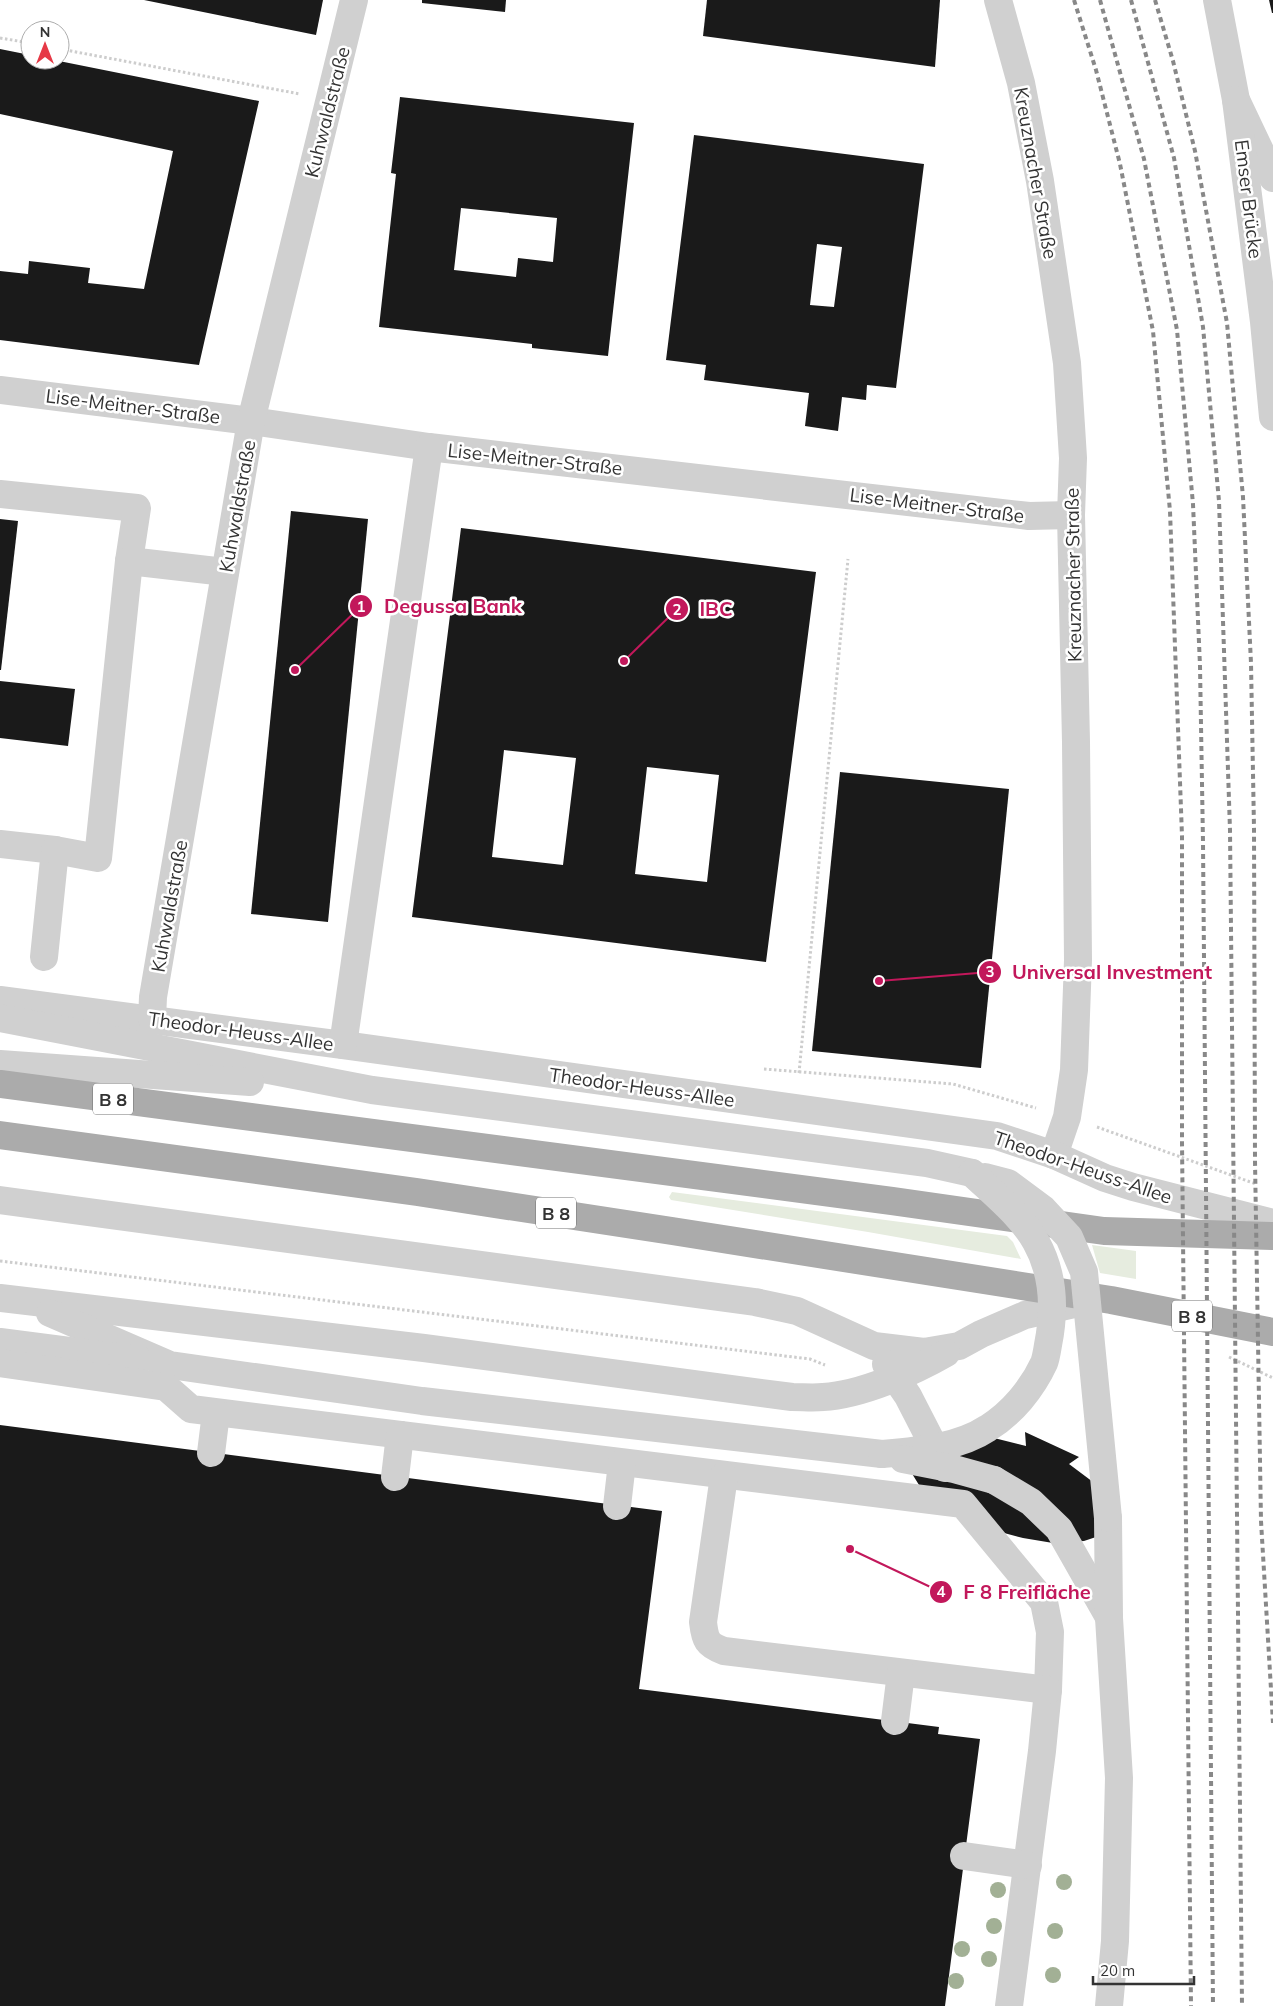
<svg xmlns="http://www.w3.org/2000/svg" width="1273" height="2006" font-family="Mulish,sans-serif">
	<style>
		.green { fill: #e6ecdf }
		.building { fill: #1a1a1a; fill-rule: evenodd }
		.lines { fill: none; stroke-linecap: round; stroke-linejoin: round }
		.path { stroke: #cdcdcd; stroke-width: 3; stroke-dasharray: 2.5 2.5; stroke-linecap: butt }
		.minor { stroke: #d0d0d0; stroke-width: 28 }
		.major { stroke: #ababab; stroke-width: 28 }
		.rail { stroke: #888; stroke-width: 4; stroke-dasharray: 5 4; stroke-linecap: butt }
		.minor-bridge { stroke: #d0d0d0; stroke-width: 28 }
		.tree { fill: #a2b095 }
		.labels { text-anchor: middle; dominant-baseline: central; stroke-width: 5; stroke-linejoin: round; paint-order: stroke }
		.shield { fill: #fff; stroke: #707070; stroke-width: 1 }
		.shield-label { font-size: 18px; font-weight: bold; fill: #333 }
		.street-label { font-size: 19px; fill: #333; stroke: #fff }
		.leader { fill: none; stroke: #c2185b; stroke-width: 2 }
		.callout-dot { fill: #c2185b; stroke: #fff; stroke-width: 2 }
		.mark-label { font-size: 15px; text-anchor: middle; font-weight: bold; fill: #fff }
		.callout-label { font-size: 20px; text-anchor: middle; font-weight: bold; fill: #c2185b; stroke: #fff; stroke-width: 5; stroke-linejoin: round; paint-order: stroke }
	</style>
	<rect width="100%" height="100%" fill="#fff"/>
	<g class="green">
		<path d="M672 1192 1007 1236 1013 1242 1021 1259 868 1232 671 1200 669 1197Z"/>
		<path d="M1092 1245 1136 1251V1279L1100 1273Z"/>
	</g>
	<g class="building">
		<path d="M144 0H323L316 35Z"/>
		<path d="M422 0H506L505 12 422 3Z"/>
		<path d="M707 0H940L935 67 703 36Z"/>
		<path d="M1269 0H1273V13H1272Z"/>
		<path d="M0 49 30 55V60H54L259 101 199 365 0 340V271L28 274 29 261 90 268 88 283 144 289 173 151 0 114Z"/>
		<path d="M400 97 634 123 608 356 532 348V344L379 327 396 174 391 173ZM461 208 557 218 553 262 518 258 516 277 454 270Z"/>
		<path d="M694 135 924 164 896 388 867 385 866 400 842 397 838 431 805 426 809 393 704 380 706 365 666 360ZM817 244 842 247 834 307 810 305Z"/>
		<path d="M291 511 368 519 328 922 251 914Z"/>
		<path d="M0 519 18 521 1 670H0Z"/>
		<path d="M461 528 816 572 766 962 412 917ZM504 750 576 758 563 865 492 857ZM647 767 719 775 707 882 635 874Z"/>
		<path d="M0 681 75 689 68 746 0 738Z"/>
		<path d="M840 772 1009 789 981 1068 812 1051Z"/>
		<path d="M0 1425 662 1511 639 1689 939 1727 938 1734 980 1739 945 2006H0Z"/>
		<path d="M1025 1432 1079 1457 1069 1464 1097 1485 1099 1536 1084 1541 1053 1543 1023 1538 993 1530 919 1485 911 1472 986 1436 1026 1446Z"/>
	</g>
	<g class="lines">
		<g class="path">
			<path d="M0 38 30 43"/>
			<path d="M60 49 300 94"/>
			<path d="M764 1069 953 1084 1036 1108"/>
			<path d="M799 1073 848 559"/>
			<path d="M1097 1127 1256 1184"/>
			<path d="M0 1261 810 1359 825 1365"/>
			<path d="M1229 1357 1273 1378"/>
		</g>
		<g class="minor">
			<path d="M998 0 1021 83 1040 181 1067 363 1073 458 1071 515 1076 742 1078 960 1074 1070 1067 1117 1054 1155"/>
			<path d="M1217 0 1236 100 1273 178"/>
			<path d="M1236 100 1264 322 1273 417"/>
			<path d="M0 390 251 421 429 447 1029 516 1071 515"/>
			<path d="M0 494 137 508 129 561 225 572"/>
			<path d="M0 844 55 850 44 957"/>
			<path d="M55 850 98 858 129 561"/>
			<path d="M0 1000 343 1045 997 1136 1054 1155 1105 1178 1133 1187 1273 1223"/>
			<path d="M0 1018 372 1090 927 1163 972 1173"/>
			<path d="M152 1019 153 997 251 421 354 0"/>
			<path d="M343 1045 429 447"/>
			<path d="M0 1064 250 1082"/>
			<path d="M0 1200 755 1302 797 1311 874 1346 924 1352 959 1346 981 1334 1025 1315 1074 1304"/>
			<path d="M0 1298 424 1348 792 1397C803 1397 813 1398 823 1397 861 1395 913 1372 946 1353"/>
			<path d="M50 1313 170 1365 422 1401 882 1454"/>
			<path d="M0 1342 139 1360"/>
			<path d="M0 1363 166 1387 191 1409 963 1504 1044 1602 1050 1632 1048 1690 1042 1751 1009 2006"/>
			<path d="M886 1364 908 1396 945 1468"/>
			<path d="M211 1453 216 1413"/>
			<path d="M724 1476 703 1622C705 1640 707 1645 724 1651L1048 1690"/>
			<path d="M395 1477 400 1435"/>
			<path d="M994 1480 1031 1502 1059 1529 1109 1617"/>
			<path d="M617 1506 622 1463"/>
			<path d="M1108 1518 1109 1618 1119 1778 1115 1941 1109 2006"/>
			<path d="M895 1721 901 1673"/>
			<path d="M964 1856 1028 1865"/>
		</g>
		<g class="major">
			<path d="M0 1084 892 1201 1104 1231 1273 1236"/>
			<path d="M0 1135 417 1192 672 1231 1111 1300 1273 1332"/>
		</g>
		<g class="rail">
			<path d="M1074 0 1096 70 1120 164 1153 331 1170 511 1182 836V1142L1191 2006"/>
			<path d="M1100 0 1144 159 1177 330 1193 504 1200 666 1203 842 1213 2006"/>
			<path d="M1131 0 1174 158 1203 327 1219 501 1230 830 1242 2006"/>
			<path d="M1155 0 1173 61 1195 151 1227 323 1243 497 1251 663 1254 828 1255 1161 1261 1521 1273 1723"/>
		</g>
		<g class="minor-bridge">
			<path d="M985 1177 1008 1183 1043 1209 1069 1237 1084 1272 1108 1518"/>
			<path d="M882 1454C917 1451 958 1448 988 1428 1012 1413 1032 1389 1044 1363 1046 1358 1047 1351 1048 1345 1055 1310 1054 1274 1036 1242 1022 1216 993 1193 972 1173"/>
			<path d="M903 1459 954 1469 994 1480"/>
		</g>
	</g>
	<g class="tree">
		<circle cx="1064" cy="1882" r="8"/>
		<circle cx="998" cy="1890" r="8"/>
		<circle cx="994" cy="1926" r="8"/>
		<circle cx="1055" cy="1931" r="8"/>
		<circle cx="962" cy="1949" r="8"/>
		<circle cx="989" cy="1959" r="8"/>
		<circle cx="1053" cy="1975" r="8"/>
		<circle cx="956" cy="1981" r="8"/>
	</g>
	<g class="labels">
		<g class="shield">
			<rect x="93" y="1083.5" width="40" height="31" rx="4"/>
			<rect x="536" y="1197.5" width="40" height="31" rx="4"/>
			<rect x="1172" y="1300.5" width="40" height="31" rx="4"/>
		</g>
		<g class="shield-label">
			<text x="113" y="1099">B 8</text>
			<text x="556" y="1213">B 8</text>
			<text x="1192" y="1316">B 8</text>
		</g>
		<g class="street-label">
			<text transform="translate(327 112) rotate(-76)">Kuhwaldstraße</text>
			<text transform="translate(1036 173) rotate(80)">Kreuznacher Straße</text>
			<text transform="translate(1249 199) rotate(83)">Emser Brücke</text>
			<text transform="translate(133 406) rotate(7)">Lise-Meitner-Straße</text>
			<text transform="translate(535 459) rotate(6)">Lise-Meitner-Straße</text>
			<text transform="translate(937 505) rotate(7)">Lise-Meitner-Straße</text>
			<text transform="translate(237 506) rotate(-80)">Kuhwaldstraße</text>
			<text transform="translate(1073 575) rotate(-91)">Kreuznacher Straße</text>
			<text transform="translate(169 906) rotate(-80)">Kuhwaldstraße</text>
			<text transform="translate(241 1031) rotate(8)">Theodor-Heuss-Allee</text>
			<text transform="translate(642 1087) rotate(8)">Theodor-Heuss-Allee</text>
			<text transform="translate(1083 1167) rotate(19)">Theodor-Heuss-Allee</text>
		</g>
	</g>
	<path class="leader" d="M295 670L361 606M624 661L677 609M879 981L990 972M850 1549L941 1592"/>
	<g class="callout-dot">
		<circle cx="295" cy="670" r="5"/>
		<circle cx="624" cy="661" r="5"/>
		<circle cx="879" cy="981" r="5"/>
		<circle cx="850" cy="1549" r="5"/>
		<circle cx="361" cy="606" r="12"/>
		<circle cx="677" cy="609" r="12"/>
		<circle cx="990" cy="972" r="12"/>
		<circle cx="941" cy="1592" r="12"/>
	</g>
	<g class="mark-label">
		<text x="361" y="612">1</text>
		<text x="677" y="615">2</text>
		<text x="990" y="977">3</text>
		<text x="941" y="1597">4</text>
	</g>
	<g class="callout-label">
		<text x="453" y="613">Degussa Bank</text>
		<text x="716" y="616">IBC</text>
		<text x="1112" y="979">Universal Investment</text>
		<text x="1027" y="1599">F 8 Freifläche</text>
	</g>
	<g transform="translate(45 45)"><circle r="24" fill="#ffffff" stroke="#adadad"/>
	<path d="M0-4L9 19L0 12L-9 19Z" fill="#e63946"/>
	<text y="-8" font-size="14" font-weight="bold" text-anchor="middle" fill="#333333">N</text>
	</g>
	<path d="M1093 1976v8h101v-8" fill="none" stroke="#333333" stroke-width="2.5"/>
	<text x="1100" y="1976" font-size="15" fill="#333333" stroke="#ffffff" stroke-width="4" paint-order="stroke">20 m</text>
</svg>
